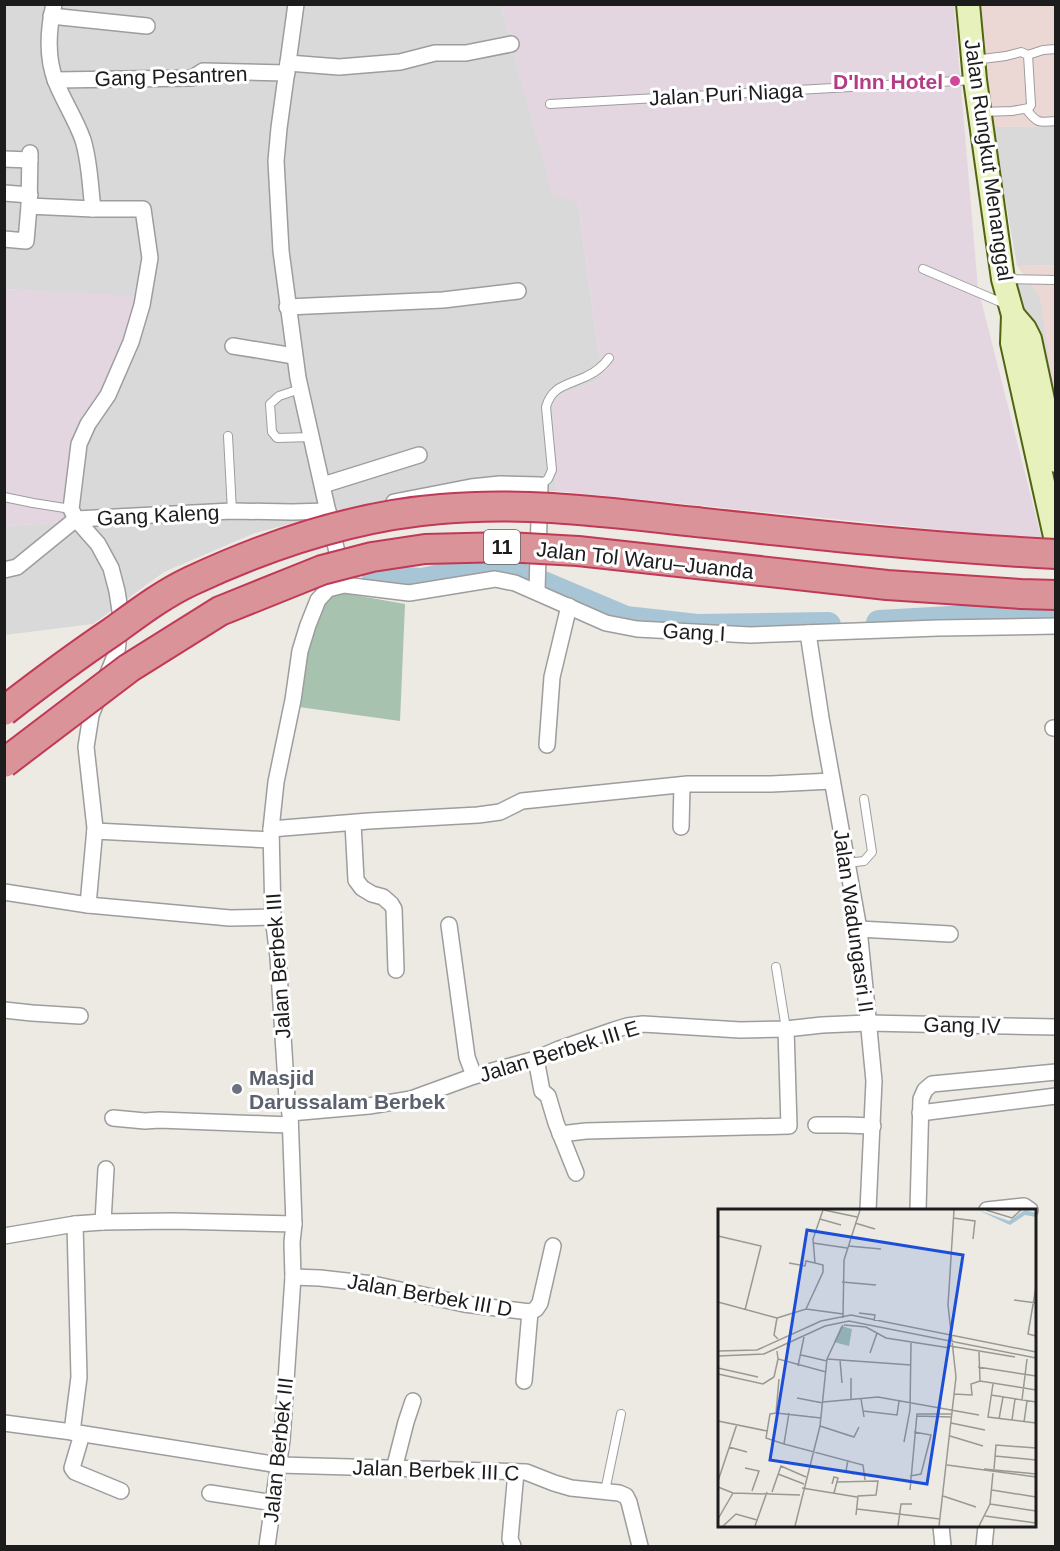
<svg xmlns="http://www.w3.org/2000/svg" width="1060" height="1551" font-family="Arial,sans-serif">
	<style>
		.residential { fill: #dad9d9 }
		.commercial { fill: #ebd8d4 }
		.industrial { fill: #e4d6e0 }
		.cemetery { fill: #a7c2ae }
		.lines { fill: none; stroke-linecap: round; stroke-linejoin: round }
		.river { stroke: #a8c5d5; stroke-width: 26 }
		.lane-casing { stroke: #9d9d9d; stroke-width: 10 }
		.street-casing { stroke: #9d9d9d; stroke-width: 18 }
		.secondary-casing { stroke: #516412; stroke-width: 26 }
		.lane { stroke: #fff; stroke-width: 8 }
		.street { stroke: #fff; stroke-width: 15 }
		.secondary { stroke: #e7f1bc; stroke-width: 22 }
		.highway-bridge-casing { stroke: #c13956; stroke-width: 32; stroke-linecap: butt }
		.highway-bridge { stroke: #da9398; stroke-width: 28 }
		.hotel-dot { fill: #d1479c; stroke: #fff; stroke-width: 2 }
		.worship-dot { fill: #6b7280; stroke: #fff; stroke-width: 2 }
		.labels { text-anchor: middle; dominant-baseline: central; stroke-width: 6; stroke-linejoin: round; paint-order: stroke }
		.shield { fill: #fff; stroke: #606060; stroke-width: 1.5 }
		.shield-label { font-size: 20px; font-weight: bold; fill: #1c1c1c }
		.street-label { font-size: 21px; fill: #1c1c1c; stroke: #fff }
		.hotel-label { font-size: 21px; font-weight: bold; fill: #b23c85; stroke: #fff; text-anchor: end }
		.worship-label { font-size: 21px; font-weight: bold; fill: #5b616d; stroke: #fff; text-anchor: start }
		.inset-road { fill: none; stroke: #999893; stroke-width: 1.5 }
		.view { fill: #1d4ed8; fill-opacity: 0.15; stroke: #1d4ed8; stroke-width: 3 }
		.inset-edge { fill: none; stroke: #1c1c1c; stroke-width: 3 }
	</style>
	<rect width="100%" height="100%" fill="#eceae3"/>
	<g class="residential">
		<path d="M4 5H500L553 194 578 202 602 379 553 397 556 491 449 498 321 516 255 533 164 572 93 624 5 635V526L66 522 79 427 134 297 5 289Z"/>
		<path d="M1055 126V265L1017 266 993 127Z"/>
		<path d="M1055 276V471L1002 278Z"/>
	</g>
	<g class="commercial">
		<path d="M980 5H1055V126L993 127Z"/>
		<path d="M1055 265V406L1040 297 1017 266Z"/>
	</g>
	<g class="industrial">
		<path d="M500 5H954L978 288 1042 540 556 491 553 397 602 379 578 202 553 195Z"/>
		<path d="M4 289 134 296 123 359 79 427 66 522 5 526Z"/>
	</g>
	<path class="cemetery" d="M343 593 405 604 400 721 299 707 310 628 329 597Z"/>
	<g class="lines">
		<g class="river">
			<path d="M375 578 422 581 492 566 543 584 626 619 697 627 828 625"/>
			<path d="M879 623 1056 613"/>
		</g>
		<g class="lane-casing">
			<g id="lane">
				<path d="M1028 55 1043 50 1056 49"/>
				<path d="M974 60 1006 56 1021 52 1028 55 1031 105 1029 108 1012 111 981 112"/>
				<path d="M550 104 974 80"/>
				<path d="M1026 109C1037 123 1038 123 1056 121"/>
				<path d="M923 269 1005 304"/>
				<path d="M1006 279 1056 280"/>
				<path d="M300 389 279 396 270 404 272 432 277 438 312 437"/>
				<path d="M228 436 232 511"/>
				<path d="M540 485 548 479 552 470 546 407C552 385 569 385 587 376 596 372 603 366 609 358"/>
				<path d="M4 497 33 503 71 509"/>
				<path d="M847 863 864 861 872 852 864 799"/>
				<path d="M776 967 786 1029"/>
				<path d="M605 1491 621 1414"/>
			</g>
		</g>
		<g class="street-casing">
			<g id="street">
				<path d="M54 4C48 30 46 57 56 82 64 102 76 120 83 140 90 163 90 186 93 209H143L150 258 142 305 131 342 108 395 88 424 79 444 71 509 76 519 98 544 111 568 117 591 121 617 117 651 91 715 86 747 95 828 88 905"/>
				<path d="M296 4 279 128 276 161 281 251 298 378 341 570"/>
				<path d="M51 16 147 26"/>
				<path d="M288 63 339 67 400 62 435 53H466L511 44"/>
				<path d="M55 80 192 78 203 71 287 73"/>
				<path d="M4 159 30 160"/>
				<path d="M4 193 30 195"/>
				<path d="M29 206 30 153"/>
				<path d="M4 239 26 241 29 206 93 209"/>
				<path d="M287 307 443 300 518 291"/>
				<path d="M233 346 294 356"/>
				<path d="M323 485 419 455"/>
				<path d="M394 502 471 487 500 484 540 485 537 591"/>
				<path d="M4 570 17 567 76 519 232 511 292 512 328 511"/>
				<path d="M808 633 821 718 859 929 867 1008 874 1081 868 1210"/>
				<path d="M1053 728H1056"/>
				<path d="M547 745 552 677 569 606"/>
				<path d="M353 823 356 880 362 888 372 894 383 897 391 904 394 909 396 970"/>
				<path d="M681 827 682 785"/>
				<path d="M271 829 369 821 478 815 500 812 522 801 688 784H771L832 781"/>
				<path d="M95 831 271 840"/>
				<path d="M4 892 88 905 230 918 273 917"/>
				<path d="M449 925 467 1057 474 1076"/>
				<path d="M859 929 950 934"/>
				<path d="M4 1010 32 1013 80 1016"/>
				<path d="M536 1059 542 1091 548 1096 556 1123 576 1173"/>
				<path d="M290 1113 369 1106 411 1099 474 1076 536 1059 559 1049 614 1030 627 1026 643 1024 740 1030 786 1029 822 1025 868 1023 1056 1027"/>
				<path d="M920 1113 1056 1096"/>
				<path d="M113 1118 145 1121 159 1120 290 1125"/>
				<path d="M816 1125H846L873 1126"/>
				<path d="M560 1134 586 1131 789 1126 786 1029"/>
				<path d="M918 1210 921 1099 925 1090 932 1084 1056 1072"/>
				<path d="M987 1210 1024 1206 1030 1210"/>
				<path d="M103 1222 106 1169"/>
				<path d="M75 1224 79 1377 72 1432 279 1465 526 1472 554 1483 571 1488 619 1493 626 1496 629 1502 640 1546"/>
				<path d="M4 1236 75 1224 103 1222 173 1221 294 1224"/>
				<path d="M293 1277 320 1278 373 1284 464 1304 530 1312 536 1309 540 1303 553 1246"/>
				<path d="M524 1381 530 1312"/>
				<path d="M4 1423 72 1432"/>
				<path d="M82 1434 72 1468 75 1472 121 1491"/>
				<path d="M394 1469 406 1422 413 1401"/>
				<path d="M210 1493 274 1503"/>
				<path d="M941 1526 943 1546"/>
				<path d="M267 1546 282 1440 293 1277 292 1242 294 1224 290 1113 287 1099 278 957 273 917 271 829 276 782 293 700 300 651 308 625 318 600 328 589 344 585 409 593 495 579 515 583 606 623 637 629 694 632 750 635 938 628 1056 626"/>
				<path d="M513 1546 510 1539 516 1472"/>
				<path d="M984 1546 986 1526"/>
			</g>
		</g>
		<g class="secondary-casing">
			<g id="secondary">
				<path d="M968 4 975 80 1003 279 1013 315 1012 343 1056 541"/>
				<path d="M1013 315 1025 329 1030 339 1056 461"/>
			</g>
		</g>
		<use href="#lane" class="lane"/>
		<use href="#street" class="street"/>
		<use href="#secondary" class="secondary"/>
		<g class="highway-bridge-casing">
			<g id="highway-bridge">
				<path d="M4 711C40 683 75 657 112 632 137 614 163 594 191 581 270 544 354 516 441 509 526 501 611 513 696 522 816 535 935 548 1056 554"/>
				<path d="M4 763 129 668 220 611 322 570 372 557 425 549 506 547 578 551 887 585 1021 594 1056 595"/>
			</g>
		</g>
		<use href="#highway-bridge" class="highway-bridge"/>
	</g>
	<circle class="hotel-dot" cx="955" cy="81" r="6"/>
	<circle class="worship-dot" cx="237" cy="1089" r="6"/>
	<g class="labels">
		<rect class="shield" x="484" y="530" width="36" height="34" rx="4.5"/>
		<g class="shield-label">
			<text x="502" y="547">11</text>
		</g>
		<g class="street-label">
			<text transform="translate(171 76) rotate(-2)">Gang Pesantren</text>
			<text transform="translate(726 94) rotate(-3)">Jalan Puri Niaga</text>
			<text transform="translate(989 160) rotate(82)">Jalan Rungkut Menanggal</text>
			<text transform="translate(158 515) rotate(-3)">Gang Kaleng</text>
			<text transform="translate(645 560) rotate(6)">Jalan Tol Waru–Juanda</text>
			<text transform="translate(694 632) rotate(3)">Gang I</text>
			<text transform="translate(854 921) rotate(82)">Jalan Wadungasri II</text>
			<text transform="translate(278 966) rotate(-94)">Jalan Berbek III</text>
			<text transform="translate(962 1025) rotate(1)">Gang IV</text>
			<text transform="translate(559 1051) rotate(-17)">Jalan Berbek III E</text>
			<text transform="translate(430 1295) rotate(10)">Jalan Berbek III D</text>
			<text transform="translate(278 1450) rotate(-84)">Jalan Berbek III</text>
			<text transform="translate(436 1470) rotate(2)">Jalan Berbek III C</text>
		</g>
		<g class="hotel-label">
			<text x="943" y="81">D'Inn Hotel</text>
		</g>
		<g class="worship-label">
			<text x="249" y="1077">Masjid<tspan x="249" dy="24">Darussalam Berbek</tspan></text>
		</g>
	</g>
	<g transform="translate(718 1209)">
		<rect width="318" height="318" fill="#eceae3"/>
		<path d="M123 117 134 120 131 137 116 133Z" fill="#a7c2ae"/>
		<path d="M260 1 291 12 307 1 318 4V8L307 6 292 16Z" fill="#a8c5d5"/>
		<path class="inset-road" d="M106 1 139 8M268 1 294 9 303 1M235 9 257 12 255 30M102 10 123 16M137 14 157 20M0 27 43 37 27 101M95 34 129 39M130 37 163 40M71 54 87 57 88 52 97 54M124 73 158 76M318 78 310 125 318 127M296 91 318 94M0 93 59 109M88 100 105 63V56L97 54 95 30 105 1M141 104 157 106 156 112M59 109 56 126 60 130M59 109 88 100 125 105M125 109 126 51 142 1M126 116 148 118 168 129 232 139M232 137 297 148M0 142 39 141 103 112 133 106 318 143M59 142 60 150 108 163M261 143 262 172M152 144 159 124M83 146 109 152M0 147 46 145 107 117 131 112 318 149M109 150 193 156M122 151 124 174M80 157 86 128M260 158 318 167M0 159 40 168M0 165 45 175 56 168M56 168 60 150M133 169V191M61 170 58 204 52 205 48 229 66 235M275 175 270 208 318 214M236 185 254 186 253 175 262 172 318 181M273 186 318 193M79 189 105 194M143 190 146 208M304 191 309 150M105 193 160 188 261 206M145 202 179 206 181 192M58 204 103 209M71 204 66 235 145 256 147 271M199 207 233 208M281 210 285 188M294 211 297 190M0 212 49 222M306 213 309 192M233 214 267 221M102 217 136 228 141 218M232 227 265 237M186 233 192 201 193 134M11 238 29 243M277 247 318 251M130 251 128 262 136 265M229 256 318 268M27 259 41 262 34 282M266 260 318 265M276 260 278 236 318 239M60 265 86 275M192 267 203 265 213 226 196 223M0 272 19 215M119 273 160 272 158 286 140 287 138 306M114 275 116 268 120 269 116 284M0 278 15 284 82 286M84 279 139 288M192 281 199 205H233M274 281 318 288M54 283 63 257 88 268M225 287 258 298M272 295 318 302M139 300 222 310M267 307 318 314M0 310 15 284M5 317 18 305 39 311M37 317 49 283M77 317 102 217 109 150 125 116M180 317 183 295H194M221 317 238 168 230 96 236 1M261 317 272 295 275 264"/>
		<path class="view" d="M89 21 245 46 209 275 52 251Z"/>
		<rect width="318" height="318" class="inset-edge"/>
	</g>
	<rect width="1060" height="1551" fill="none" stroke="#1c1c1c" stroke-width="12"/>
</svg>
